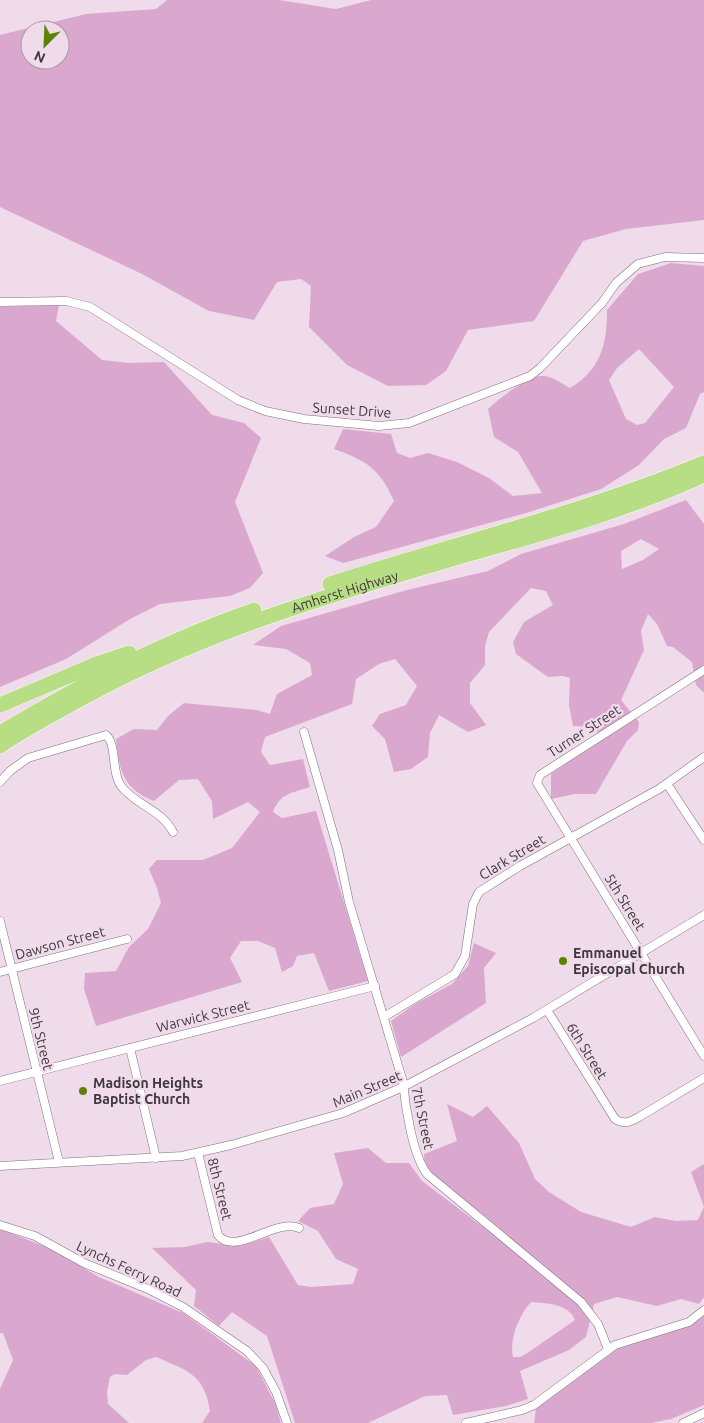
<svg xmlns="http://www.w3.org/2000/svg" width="704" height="1423" font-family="Ubuntu,sans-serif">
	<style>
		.green { fill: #daa7cf; fill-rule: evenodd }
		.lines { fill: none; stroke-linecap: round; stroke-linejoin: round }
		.minor-casing { stroke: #816f7d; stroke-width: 9 }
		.motorway-casing { stroke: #fff; stroke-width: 16 }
		.minor { stroke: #fff; stroke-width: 8 }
		.motorway { stroke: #b7de84; stroke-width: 15 }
		.poi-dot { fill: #5d8305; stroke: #f0dbea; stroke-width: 2 }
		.labels { text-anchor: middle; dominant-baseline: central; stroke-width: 4.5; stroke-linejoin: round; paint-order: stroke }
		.street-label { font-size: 14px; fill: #40383e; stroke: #f0dbea }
		.poi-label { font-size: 14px; font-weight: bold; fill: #40383e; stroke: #f0dbea; text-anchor: start }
	</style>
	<rect width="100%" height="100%" fill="#f0dbea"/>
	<g class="green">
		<path d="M167 0H279L336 9 371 0H704V220L626 229 583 241 534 321 468 330 446 371 426 385 388 386 347 365 309 327 311 286 301 279 277 282 254 320 209 311 142 274 0 207V35L86 14 156 9ZM30 30H60V60H30Z"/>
		<path d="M671 263 704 266V392L700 394 686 428 664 439 639 465 601 489 526 513 343 563 325 556 354 537 376 527 394 501C380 469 367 461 334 449L343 429 391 434 397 453 410 458 428 453 457 462 489 478 513 496 542 493 518 452 494 437 488 409C499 399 526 377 541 376 551 375 562 384 570 388 601 369 607 345 607 310L638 274ZM639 349 674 387 645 423 637 425 626 419 609 380 617 368Z"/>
		<path d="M59 305 56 321 102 360 129 363 164 362 212 415 244 423 261 438 235 502 263 573 250 588 230 596 160 604 130 619 66 659 0 687V307Z"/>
		<path d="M686 500 704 524V693L696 685 692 662 673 647 667 646 657 624 648 614 641 631 644 650 621 700 639 722 638 730 627 741 596 794H575L551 799V774L593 745 599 727 573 726 569 705 570 678 563 676 548 677 516 654 513 642 524 622 553 605 546 591 531 588 489 632 485 646V665L470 683V703L486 725 468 732 439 715 430 733 428 757 411 769 394 772 385 739 372 726 380 714 406 705 417 686 395 659 379 664 356 679 352 704 265 737 261 752 270 765 303 759 310 787C292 793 280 793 273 812L282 818 316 811 368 981 329 991 314 953 297 956 293 966 282 972 275 948 258 941H241L230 958 242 982 96 1026 84 989 85 973 116 971 129 947 148 929 161 903 157 888 149 869 157 860H203L232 848 260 812 248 802 213 819 212 801 198 779 179 780 154 801C123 789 119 770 116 739L134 729 157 730 168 716 184 703 257 710 270 714 277 694 312 675 310 663 286 649 253 645 281 626 407 590 488 571 521 554 624 524ZM641 539 659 549 643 560 622 569 621 551Z"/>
		<path d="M474 943 496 953 484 968 486 1003 401 1057 391 1021 415 1004 452 984 468 966Z"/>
		<path d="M447 1104 473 1117 487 1106 519 1143 535 1179 549 1192 581 1212 631 1227 655 1217 676 1221 698 1220 704 1207 691 1172 704 1164V1297L699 1304 681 1299 657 1306 617 1297 594 1304 586 1337 569 1350 520 1371 528 1399 506 1406 453 1415 447 1395 425 1396 368 1423H295L267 1336 232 1312 219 1326 194 1306 196 1290 152 1248 185 1247 207 1242 240 1246 269 1237 298 1285 311 1287 353 1284 358 1269 336 1259 318 1231 298 1221 310 1208 334 1204 343 1184 334 1153 368 1148 386 1163H409L422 1181 499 1239 457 1195 425 1167 424 1154 457 1141ZM531 1302C547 1303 569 1304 575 1320L526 1354 520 1357H513C509 1339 519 1315 531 1302Z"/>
		<path d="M0 1229 54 1250 99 1277 183 1313 256 1366 275 1403 281 1423H202L210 1411C205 1374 186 1370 156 1357L146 1360 127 1375 115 1374 110 1377 107 1392 108 1404 129 1423H0V1389L13 1360 3 1333H0Z"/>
		<path d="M704 1316V1405L671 1419 651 1423H534L536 1408 617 1348 691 1325Z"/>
	</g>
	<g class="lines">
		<g class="minor-casing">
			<g id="minor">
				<path d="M0 302 66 301 90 307 238 400 265 411 304 419 379 426 409 423 530 376 540 368 602 303 616 283 638 264 665 257 704 258"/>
				<path d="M704 670 540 775 537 783 704 1056"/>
				<path d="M304 732 338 850 349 902 403 1082C405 1105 413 1158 428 1175L581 1302 598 1324 608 1349"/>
				<path d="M0 782 10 771 28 758 106 735C117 744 111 772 121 786 135 805 161 809 173 832"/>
				<path d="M667 784 704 840"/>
				<path d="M0 921 59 1162"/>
				<path d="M0 972 127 939"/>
				<path d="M547 1010 615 1119C624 1125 630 1122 639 1117L704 1078"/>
				<path d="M384 1017 455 974 465 956 473 904 479 892 520 866 659 789 704 757"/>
				<path d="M130 1048 156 1158"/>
				<path d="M0 1081 375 986"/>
				<path d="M198 1153 218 1235C235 1257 275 1218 299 1228"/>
				<path d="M0 1166 182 1156 231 1145 343 1113 403 1087 533 1018 704 915"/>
				<path d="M0 1225 35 1236 84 1263 148 1289 183 1307 247 1351 263 1368 276 1392 287 1423"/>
				<path d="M466 1423 522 1410 534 1405 615 1345 689 1322 704 1310"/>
				<path d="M683 1423 704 1413"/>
			</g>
		</g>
		<g class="motorway-casing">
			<g id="motorway">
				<path d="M330 584C455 544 582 513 704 463"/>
				<path d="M0 705 99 663 129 653"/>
				<path d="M0 733C81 684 164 641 254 610"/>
				<path id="s1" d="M0 746C25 729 52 715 79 700 202 632 332 594 466 555 547 532 628 510 704 475"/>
			</g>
		</g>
		<use href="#minor" class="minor"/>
		<use href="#motorway" class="motorway"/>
	</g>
	<g class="poi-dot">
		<circle cx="563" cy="961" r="5"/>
		<circle cx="83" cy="1091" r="5"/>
	</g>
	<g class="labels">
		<g class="street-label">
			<text transform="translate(352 410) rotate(4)">Sunset Drive</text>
			<text stroke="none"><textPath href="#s1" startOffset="379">Amherst Highway</textPath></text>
			<text transform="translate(584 731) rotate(-33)">Turner Street</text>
			<text transform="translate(512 857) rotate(-31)">Clark Street</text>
			<text transform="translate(625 902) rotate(58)">5th Street</text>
			<text transform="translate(60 943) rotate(-15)">Dawson Street</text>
			<text transform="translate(203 1016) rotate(-14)">Warwick Street</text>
			<text transform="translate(41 1039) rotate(76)">9th Street</text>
			<text transform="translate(587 1051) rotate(58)">6th Street</text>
			<text transform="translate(367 1089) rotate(-23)">Main Street</text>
			<text transform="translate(423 1118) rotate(78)">7th Street</text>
			<text transform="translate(220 1189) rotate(76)">8th Street</text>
			<text transform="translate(129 1269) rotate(25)">Lynchs Ferry Road</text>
		</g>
		<g class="poi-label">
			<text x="573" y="953">Emmanuel<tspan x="573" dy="16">Episcopal Church</tspan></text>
			<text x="93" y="1083">Madison Heights<tspan x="93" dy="16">Baptist Church</tspan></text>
		</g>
	</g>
	<g transform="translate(45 45) rotate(204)"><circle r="24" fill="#f0dbea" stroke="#aa9aa5"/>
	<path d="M0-4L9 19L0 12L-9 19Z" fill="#5d8305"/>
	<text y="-8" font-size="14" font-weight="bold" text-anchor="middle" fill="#40383e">N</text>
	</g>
</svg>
